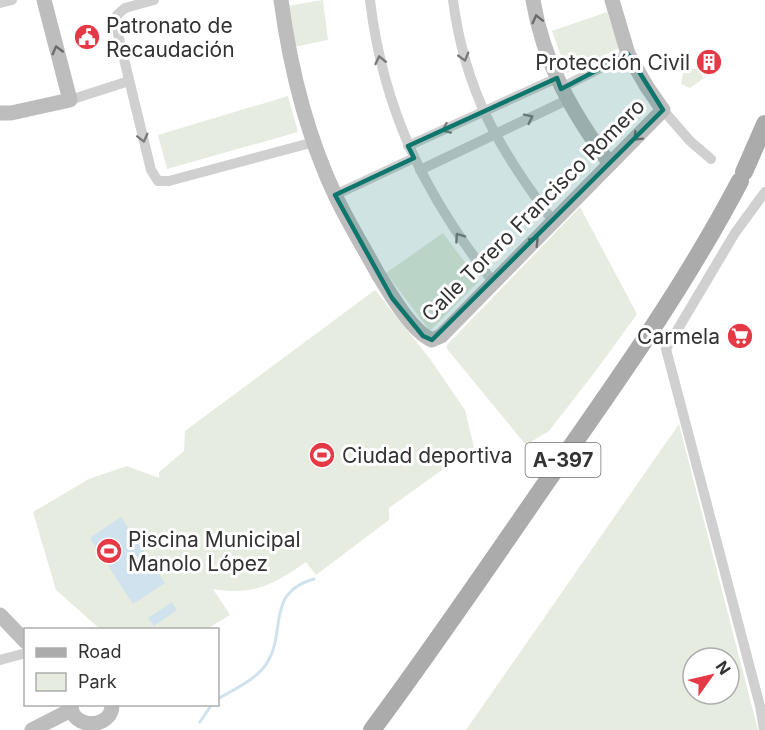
<svg xmlns="http://www.w3.org/2000/svg" width="765" height="730" font-family="Inter,sans-serif">
	<style>
		.green { fill: #e6ecdf; fill-rule: evenodd }
		.water { fill: #cfe2ee }
		.lines { fill: none; stroke-linecap: round; stroke-linejoin: round }
		.stream { stroke: #cfe2ee; stroke-width: 3 }
		.street { stroke: #d0d0d0; stroke-width: 10 }
		.secondary { stroke: #bdbdbd; stroke-width: 15 }
		.primary { stroke: #ababab; stroke-width: 18 }
		.oneway { stroke: #6a6a6a }
		.oneway2 { stroke: #7a7a7a }
		.marked { fill: #0f766e; fill-opacity: 0.2; stroke: #0f766e; stroke-width: 4.5; stroke-linejoin: round }
		.labels { text-anchor: middle; dominant-baseline: central; stroke-width: 6; stroke-linejoin: round; paint-order: stroke }
		.shield { fill: #fff; stroke: #707070; stroke-width: 1.5 }
		.shield-label { font-size: 20px; font-weight: bold; fill: #333 }
		.poi-label { font-size: 21px; fill: #333; stroke: #fff; text-anchor: start }
		.street-label { font-size: 21px; fill: #333; stroke: #fff }
	</style>
	<rect width="100%" height="100%" fill="#fff"/>
	<g class="green">
		<path d="M323 0 328 40 294 47 287 6Z"/>
		<path d="M607 12 619 48 567 73 552 31Z"/>
		<path d="M684 68 697 69 704 78 690 88 681 84Z"/>
		<path d="M288 96 298 132 167 169 158 135Z"/>
		<path d="M580 207 637 314 598 368 549 431 526 445 447 349V345Z"/>
		<path d="M443 233 479 281 430 331 386 273Z"/>
		<path d="M375 290 430 359 465 410 474 447 389 508V520L316 575 306 562C273 585 253 596 213 589L230 615 207 629H100L56 590 33 512 89 479 127 466 159 478V472L184 451 185 431Z"/>
		<path d="M679 424 758 730H466ZM693 658H729V694H693Z"/>
	</g>
	<g class="water">
		<path d="M121 517 165 583 133 604 90 538Z"/>
		<path d="M172 602 177 610 154 626 148 618Z"/>
	</g>
	<g class="lines">
		<g class="stream">
			<path d="M218 699C234 689 256 680 267 663 287 631 265 593 314 579"/>
			<path d="M200 722 212 704"/>
		</g>
		<g class="street">
			<path d="M154 0 125 8 117 15 116 26 151 170 158 181H169L314 142"/>
			<path d="M370 0C383 111 426 197 494 283"/>
			<path d="M453 0C465 92 499 149 553 221"/>
			<path d="M0 3 12 0"/>
			<path d="M561 88 628 54"/>
			<path d="M70 100 129 81"/>
			<path d="M663 110 690 141 711 159"/>
			<path d="M408 146 557 78"/>
			<path d="M420 170 567 100"/>
			<path d="M335 195 414 158"/>
			<path d="M0 660 26 653"/>
			<path d="M764 730 760 706 666 349 735 233 765 192"/>
		</g>
		<g class="secondary">
			<path d="M281 0C290 67 307 136 336 197 349 224 364 248 378 274 390 293 411 331 432 340L441 336 663 110 647 87 628 54 612 0"/>
			<path d="M533 0C543 62 573 114 610 164"/>
			<path d="M0 113H11L70 100 44 0"/>
			<path d="M0 615 26 642"/>
			<path d="M71 704C70 730 113 730 112 704"/>
			<path d="M32 730 71 710"/>
		</g>
		<g class="primary">
			<path d="M744 172 765 124"/>
			<path d="M372 730C433 648 490 564 548 480 616 383 685 286 740 181"/>
		</g>
	</g>
	<defs><path id="oneway-chevron" d="M-2-3.5L2.5 0L-2 3.5" fill="none" stroke-width="1.6" stroke-linecap="round" stroke-linejoin="round" transform="scale(1.5)"/></defs>
	<g class="oneway">
		<use href="#oneway-chevron" transform="translate(537 19) rotate(-104)"/>
		<use href="#oneway-chevron" transform="translate(57 50) rotate(-105)"/>
		<use href="#oneway-chevron" transform="translate(637 137) rotate(135)"/>
		<use href="#oneway-chevron" transform="translate(535 241) rotate(-46)"/>
	</g>
	<g class="oneway2">
		<use href="#oneway-chevron" transform="translate(464 57) rotate(74)"/>
		<use href="#oneway-chevron" transform="translate(380 60) rotate(-103)"/>
		<use href="#oneway-chevron" transform="translate(529 118) rotate(-26)"/>
		<use href="#oneway-chevron" transform="translate(446 129) rotate(156)"/>
		<use href="#oneway-chevron" transform="translate(143 138) rotate(76)"/>
		<use href="#oneway-chevron" transform="translate(459 237) rotate(-125)"/>
	</g>
	<path class="marked" d="M628 54 663 110 432 340 423 336 392 298 335 195 414 158 408 146 557 78 561 89Z"/>
	<defs>
		<g id="civic-disc" transform="scale(1.35)"><circle r="9.5" fill="#e63946" stroke="#fff"/><path d="M-.6-6.5H3V-4.5H.6V-3L4-1V1h2V6H-6V1h2V-1L-.6-3ZM-1.2 2.5V6h2.4V2.5Z" fill="#fff"/></g>
		<g id="building-disc" transform="scale(1.35)"><circle r="9.5" fill="#e63946" stroke="#fff"/><path d="M-4-6H4V6H1V3H-1V6H-4ZM-2.5-4.3h1.7v1.8h-1.7ZM.8-4.3h1.7v1.8H.8ZM-2.5-1h1.7V.8h-1.7ZM.8-1h1.7V.8H.8Z" fill="#fff"/></g>
		<g id="supermarket-disc" transform="scale(1.35)"><circle r="9.5" fill="#e63946" stroke="#fff"/><path d="M-6-5.5h2.5l.6 2H6L4.5 2H-2.5L-4.4-4H-6ZM-1.5 3.2a1.3 1.3 0 1 0 .1 0ZM3 3.2a1.3 1.3 0 1 0 .1 0Z" fill="#fff"/></g>
		<g id="stadium-disc" transform="scale(1.35)"><circle r="9.5" fill="#e63946" stroke="#fff"/><path d="M0-5a6.5 5 0 1 0 0 10a6.5 5 0 1 0 0-10ZM-3.5-1.8h7v3.6h-7Z" fill="#fff"/></g>
	</defs>
	<g fill-rule="evenodd">
		<use href="#civic-disc" x="87" y="37"/>
		<use href="#building-disc" x="709" y="62"/>
		<use href="#supermarket-disc" x="740" y="336"/>
		<use href="#stadium-disc" x="322" y="455"/>
		<use href="#stadium-disc" x="109" y="551"/>
	</g>
	<g class="labels">
		<rect class="shield" x="525.5" y="443" width="75" height="34" rx="4.5"/>
		<g class="shield-label">
			<text x="563" y="460">A-397</text>
		</g>
		<g class="poi-label">
			<text x="106" y="25">Patronato de<tspan x="106" dy="24">Recaudación</tspan></text>
			<text x="690" y="62" text-anchor="end">Protección Civil</text>
			<text x="720" y="336" text-anchor="end">Carmela</text>
			<text x="342" y="455">Ciudad deportiva</text>
			<text x="128" y="539">Piscina Municipal<tspan x="128" dy="24">Manolo López</tspan></text>
		</g>
		<g class="street-label">
			<text transform="translate(533 210) rotate(-45)">Calle Torero Francisco Romero</text>
		</g>
	</g>
	<rect x="24" y="628" width="195" height="78" fill="#ffffff" stroke="#adadad" stroke-width="1.5"/>
	<rect x="36" y="648" width="30" height="9" fill="#ababab" stroke="#adadad" stroke-width="1.5"/>
	<text x="78" y="658" font-size="18" fill="#333333">Road</text>
	<rect x="36" y="673" width="30" height="18" fill="#e6ecdf" stroke="#adadad" stroke-width="1.5"/>
	<text x="78" y="688" font-size="18" fill="#333333">Park</text>
	<g transform="translate(711 676) rotate(56)"><circle r="28" fill="#ffffff" stroke="#adadad" stroke-width="1.5"/>
	<path d="M0-4.5L10 22L0 15L-10 22Z" fill="#e63946"/>
	<text y="-9" font-size="16" font-weight="bold" text-anchor="middle" fill="#333333">N</text>
	</g>
</svg>
